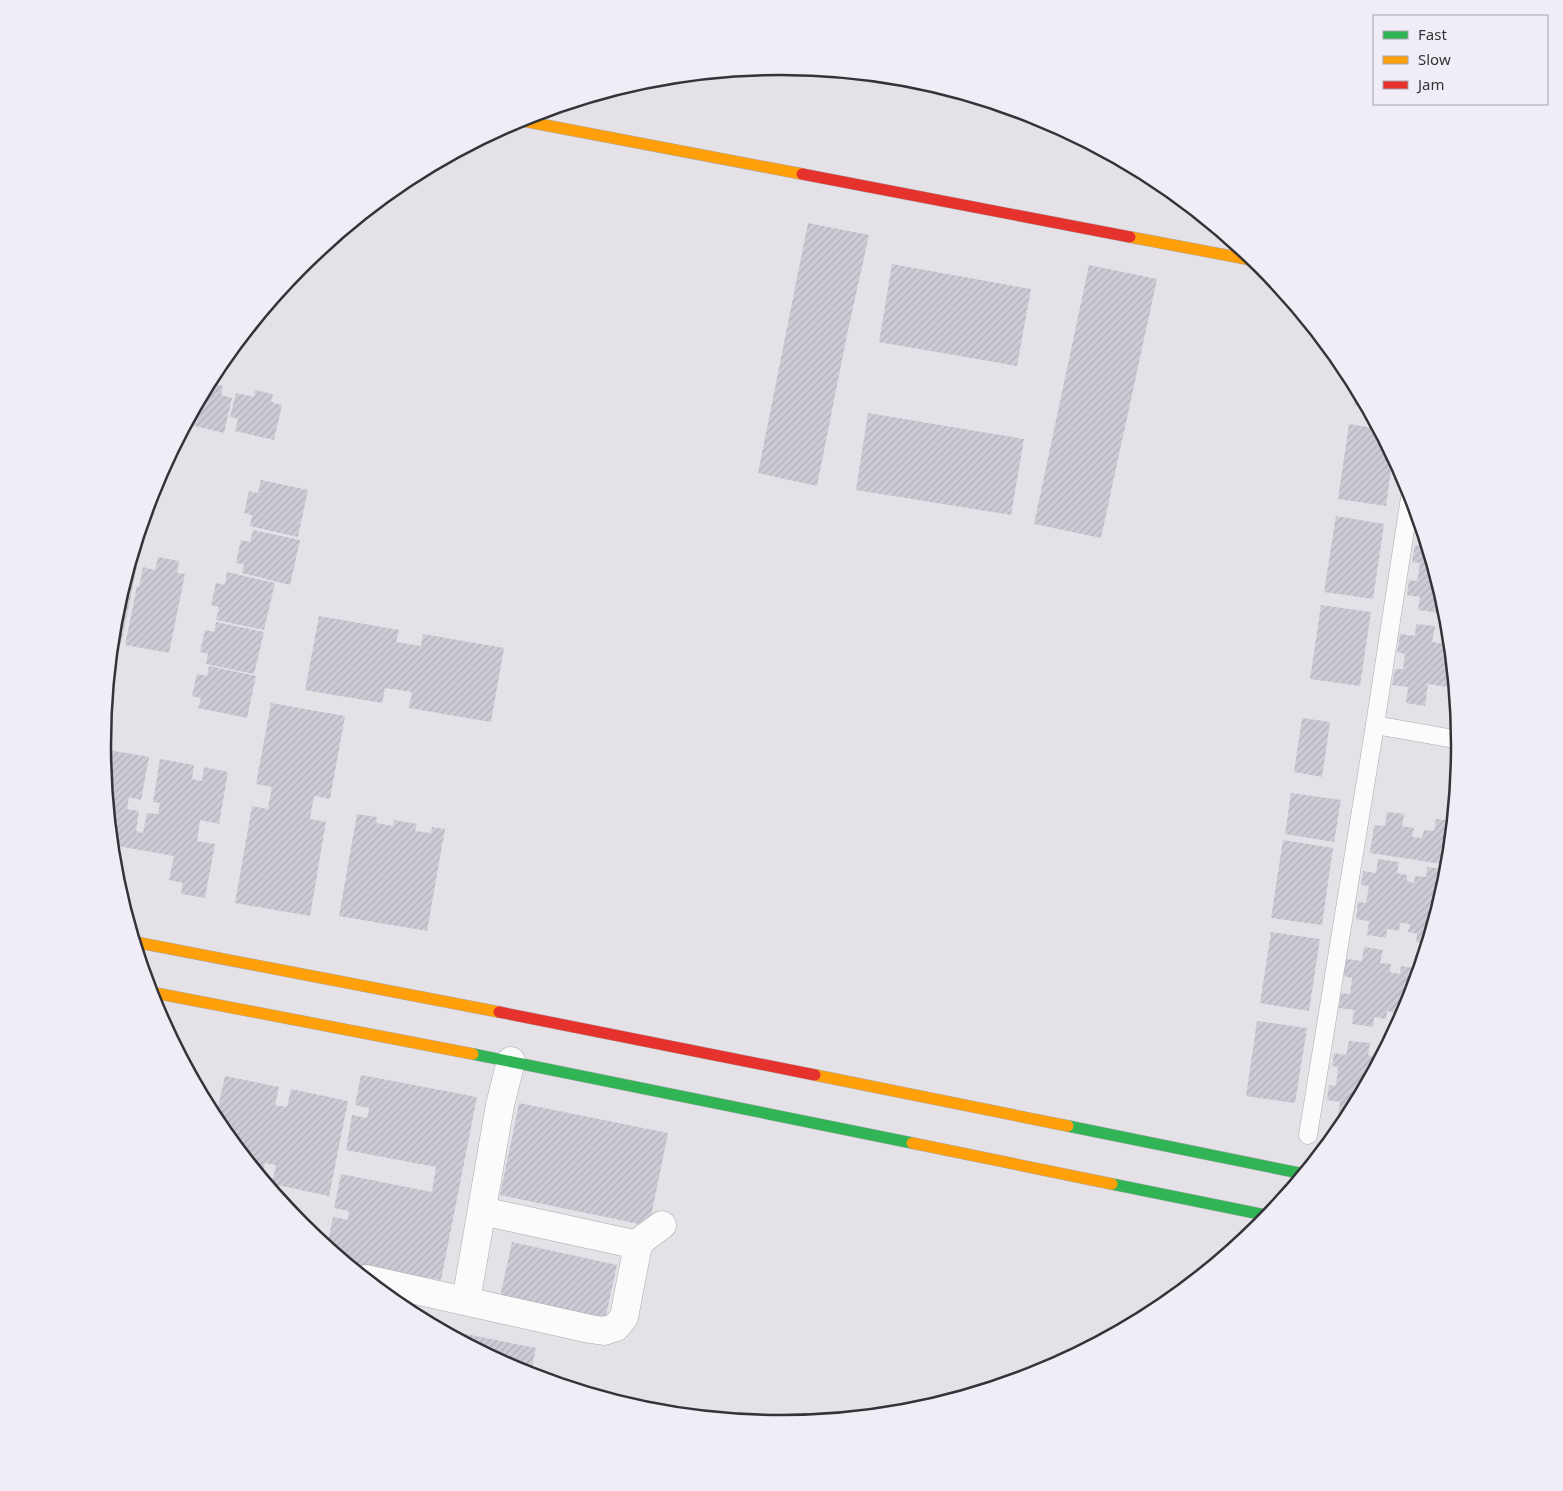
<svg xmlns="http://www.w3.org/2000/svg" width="1563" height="1491" font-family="'Noto Sans',sans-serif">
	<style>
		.building { fill: url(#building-hatch) }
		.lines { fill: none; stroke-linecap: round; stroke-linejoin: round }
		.lane-casing { stroke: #aaa9ad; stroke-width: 19 }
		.street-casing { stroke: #aaa9ad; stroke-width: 29 }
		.fast-casing { stroke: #aaa9ad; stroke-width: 12 }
		.slow-casing { stroke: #aaa9ad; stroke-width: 12 }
		.jam-casing { stroke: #aaa9ad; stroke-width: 12 }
		.lane { stroke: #fbfbfb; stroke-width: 18 }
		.street { stroke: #fbfbfb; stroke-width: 28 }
		.fast { stroke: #30b455; stroke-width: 11 }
		.slow { stroke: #ff9f0a; stroke-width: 11 }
		.jam { stroke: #e5322d; stroke-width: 11 }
		.rim { fill: none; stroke: #353337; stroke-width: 2.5 }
	</style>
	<defs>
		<pattern id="building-hatch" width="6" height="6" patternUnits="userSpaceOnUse" patternTransform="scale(1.25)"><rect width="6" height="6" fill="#cfcbd6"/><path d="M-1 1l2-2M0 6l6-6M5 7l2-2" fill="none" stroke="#b2afb8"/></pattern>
	</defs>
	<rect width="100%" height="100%" fill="#e4e2e7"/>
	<g class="building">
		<path d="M808 223 869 235 848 330 817 486 758 473Z"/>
		<path d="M892 264 1031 289 1017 366 879 342Z"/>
		<path d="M1089 265 1157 279 1101 538 1034 524Z"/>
		<path d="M209 383 223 386 221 395 232 398 224 433 187 424Z"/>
		<path d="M1356 387 1363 399 1367 407 1354 405Z"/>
		<path d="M255 390 273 394 271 402 282 405 274 440 235 431 238 419 230 417 236 393 254 397Z"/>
		<path d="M868 413 1024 439 1011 515 856 490Z"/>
		<path d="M1349 424 1379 429 1393 456 1386 506 1338 499Z"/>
		<path d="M261 480 308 490 298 537 250 526 252 515 244 513 249 491 258 493Z"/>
		<path d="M1336 516 1384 524 1373 599 1324 592Z"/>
		<path d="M253 530 300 540 290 585 242 573 244 564 236 563 241 540 250 542Z"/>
		<path d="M1415 545 1428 547 1443 598 1440 613 1418 610 1420 597 1407 595 1409 580 1417 581 1420 563 1412 562Z"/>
		<path d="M158 557 179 561 177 573 185 574 169 653 125 645 137 586 139 587 143 567 155 570Z"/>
		<path d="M130 564 137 566 121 644 112 642 115 613Z"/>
		<path d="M227 572 275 583 264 630 216 620 219 607 211 605 216 583 225 585Z"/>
		<path d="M1321 605 1371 612 1360 686 1310 679Z"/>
		<path d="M319 616 399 630 396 642 421 646 423 634 504 648 491 722 409 708 412 692 385 688 382 703 305 690Z"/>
		<path d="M216 622 264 632 254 674 206 664 208 654 200 652 205 630 214 632Z"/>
		<path d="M1416 624 1435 626 1432 642 1451 645 1455 688 1428 684 1425 706 1406 703 1408 687 1392 685 1395 669H1403L1405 654 1397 652 1400 634 1415 636Z"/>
		<path d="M209 666 256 676 247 718 198 708 201 698 192 696 197 674 207 676Z"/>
		<path d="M271 703 345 716 330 799 314 796 310 819 326 822 310 916 235 903 252 806 268 809 272 787 256 784Z"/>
		<path d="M1302 718 1330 722 1322 777 1294 772Z"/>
		<path d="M103 749 149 757 141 800 129 797 127 809 139 811 136 831 143 833 147 813 158 814 160 803 153 802 160 759 194 765 192 779 202 781 204 767 228 772 219 824 200 820 197 841 215 844 205 898 181 894 183 883 169 880 174 856 112 845Z"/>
		<path d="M1291 793 1341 800 1334 842 1285 834Z"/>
		<path d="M1387 812 1404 814 1402 826 1414 828 1412 837 1422 838 1424 830 1434 831 1436 819 1452 821 1449 836H1452L1449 865 1370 853 1374 825 1385 826Z"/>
		<path d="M357 814 377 817 376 823 393 826 394 820 417 824 415 831 431 833 432 827 445 829 427 931 339 916Z"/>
		<path d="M1283 840 1333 848 1322 925 1271 918Z"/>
		<path d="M1378 859 1399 862 1397 873 1407 875V881L1414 883 1415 876 1426 877 1427 867 1443 869 1440 881 1446 882 1428 944 1416 942 1417 934 1408 932 1410 924 1400 923 1399 931 1387 929 1386 938 1367 935 1369 921 1356 919 1358 902 1366 903 1369 886 1361 885 1363 871 1376 873Z"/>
		<path d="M1271 932 1320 939 1309 1011 1260 1003Z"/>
		<path d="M1364 947 1383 950 1380 963 1391 964 1390 972 1400 974 1401 966 1413 968 1415 955 1424 956 1409 1006 1401 1021H1395L1396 1013 1387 1011 1386 1019 1374 1017 1373 1027 1352 1024 1354 1010 1339 1008 1341 993 1350 994 1352 978 1344 976 1346 959 1362 961Z"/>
		<path d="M1257 1021 1307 1028 1295 1103 1246 1096Z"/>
		<path d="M1349 1041 1370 1043 1368 1055 1377 1057 1376 1065H1377L1349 1117 1338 1115 1340 1102 1327 1100 1329 1085 1336 1086 1338 1067 1332 1066 1334 1053 1346 1055Z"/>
		<path d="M189 1071 199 1073 197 1085H196Z"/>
		<path d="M361 1075 477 1097 441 1280 345 1262 327 1247 333 1217 348 1220 349 1211 334 1208 341 1174 432 1192 436 1167 346 1150 352 1115 367 1118 369 1108 355 1105Z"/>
		<path d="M225 1076 279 1087 275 1105 287 1107 291 1089 348 1101 329 1196 272 1184 276 1165 265 1163 262 1178 215 1121Z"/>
		<path d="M519 1103 668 1133 649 1226 500 1195Z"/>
		<path d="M512 1242 617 1265 604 1325 499 1302Z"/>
		<path d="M440 1329 536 1348 530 1376 521 1373Z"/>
	</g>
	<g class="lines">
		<g class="lane-casing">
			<g id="lane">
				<path d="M1375 725 1460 740"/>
				<path d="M1308 1135 1375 725 1411 491"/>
			</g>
		</g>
		<g class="street-casing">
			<g id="street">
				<path d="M482 1211 638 1245"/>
				<path d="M366 1279 590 1329 604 1331 616 1327 624 1317 638 1245 643 1239 662 1225"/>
				<path d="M466 1301 500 1105 511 1061"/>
			</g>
		</g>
		<g class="fast-casing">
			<g id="fast">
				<path d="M473 1054 912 1143"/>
				<path d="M1068 1126 1304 1174"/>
				<path d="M1112 1184 1270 1216"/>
			</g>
		</g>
		<g class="slow-casing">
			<g id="slow">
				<path d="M518 120 802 174"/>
				<path d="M1130 237 1257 261"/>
				<path d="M135 942 499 1012"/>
				<path d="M150 992 473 1054"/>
				<path d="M815 1075 1068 1126"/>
				<path d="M912 1143 1112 1184"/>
			</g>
		</g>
		<g class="jam-casing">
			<g id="jam">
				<path d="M802 174 1130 237"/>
				<path d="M499 1012 815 1075"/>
			</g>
		</g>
		<use href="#lane" class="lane"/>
		<use href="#street" class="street"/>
		<use href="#fast" class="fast"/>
		<use href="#slow" class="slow"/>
		<use href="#jam" class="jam"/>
	</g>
	<path d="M0 0H1563V1491H0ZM111 745a670 670 0 1 1 1340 0a670 670 0 1 1-1340 0Z" fill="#f0edf6" fill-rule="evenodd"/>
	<path class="rim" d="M111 745a670 670 0 1 1 1340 0a670 670 0 1 1-1340 0Z"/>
	<rect x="1373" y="15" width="175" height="90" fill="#f0edf6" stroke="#a5a3aa"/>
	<rect x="1383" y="31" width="25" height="8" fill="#30b455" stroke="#a5a3aa"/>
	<text x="1418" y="40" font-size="15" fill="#353337">Fast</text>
	<rect x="1383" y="56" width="25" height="8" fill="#ff9f0a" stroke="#a5a3aa"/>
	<text x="1418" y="65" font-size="15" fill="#353337">Slow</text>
	<rect x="1383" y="81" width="25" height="8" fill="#e5322d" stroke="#a5a3aa"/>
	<text x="1418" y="90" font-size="15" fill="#353337">Jam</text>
</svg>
